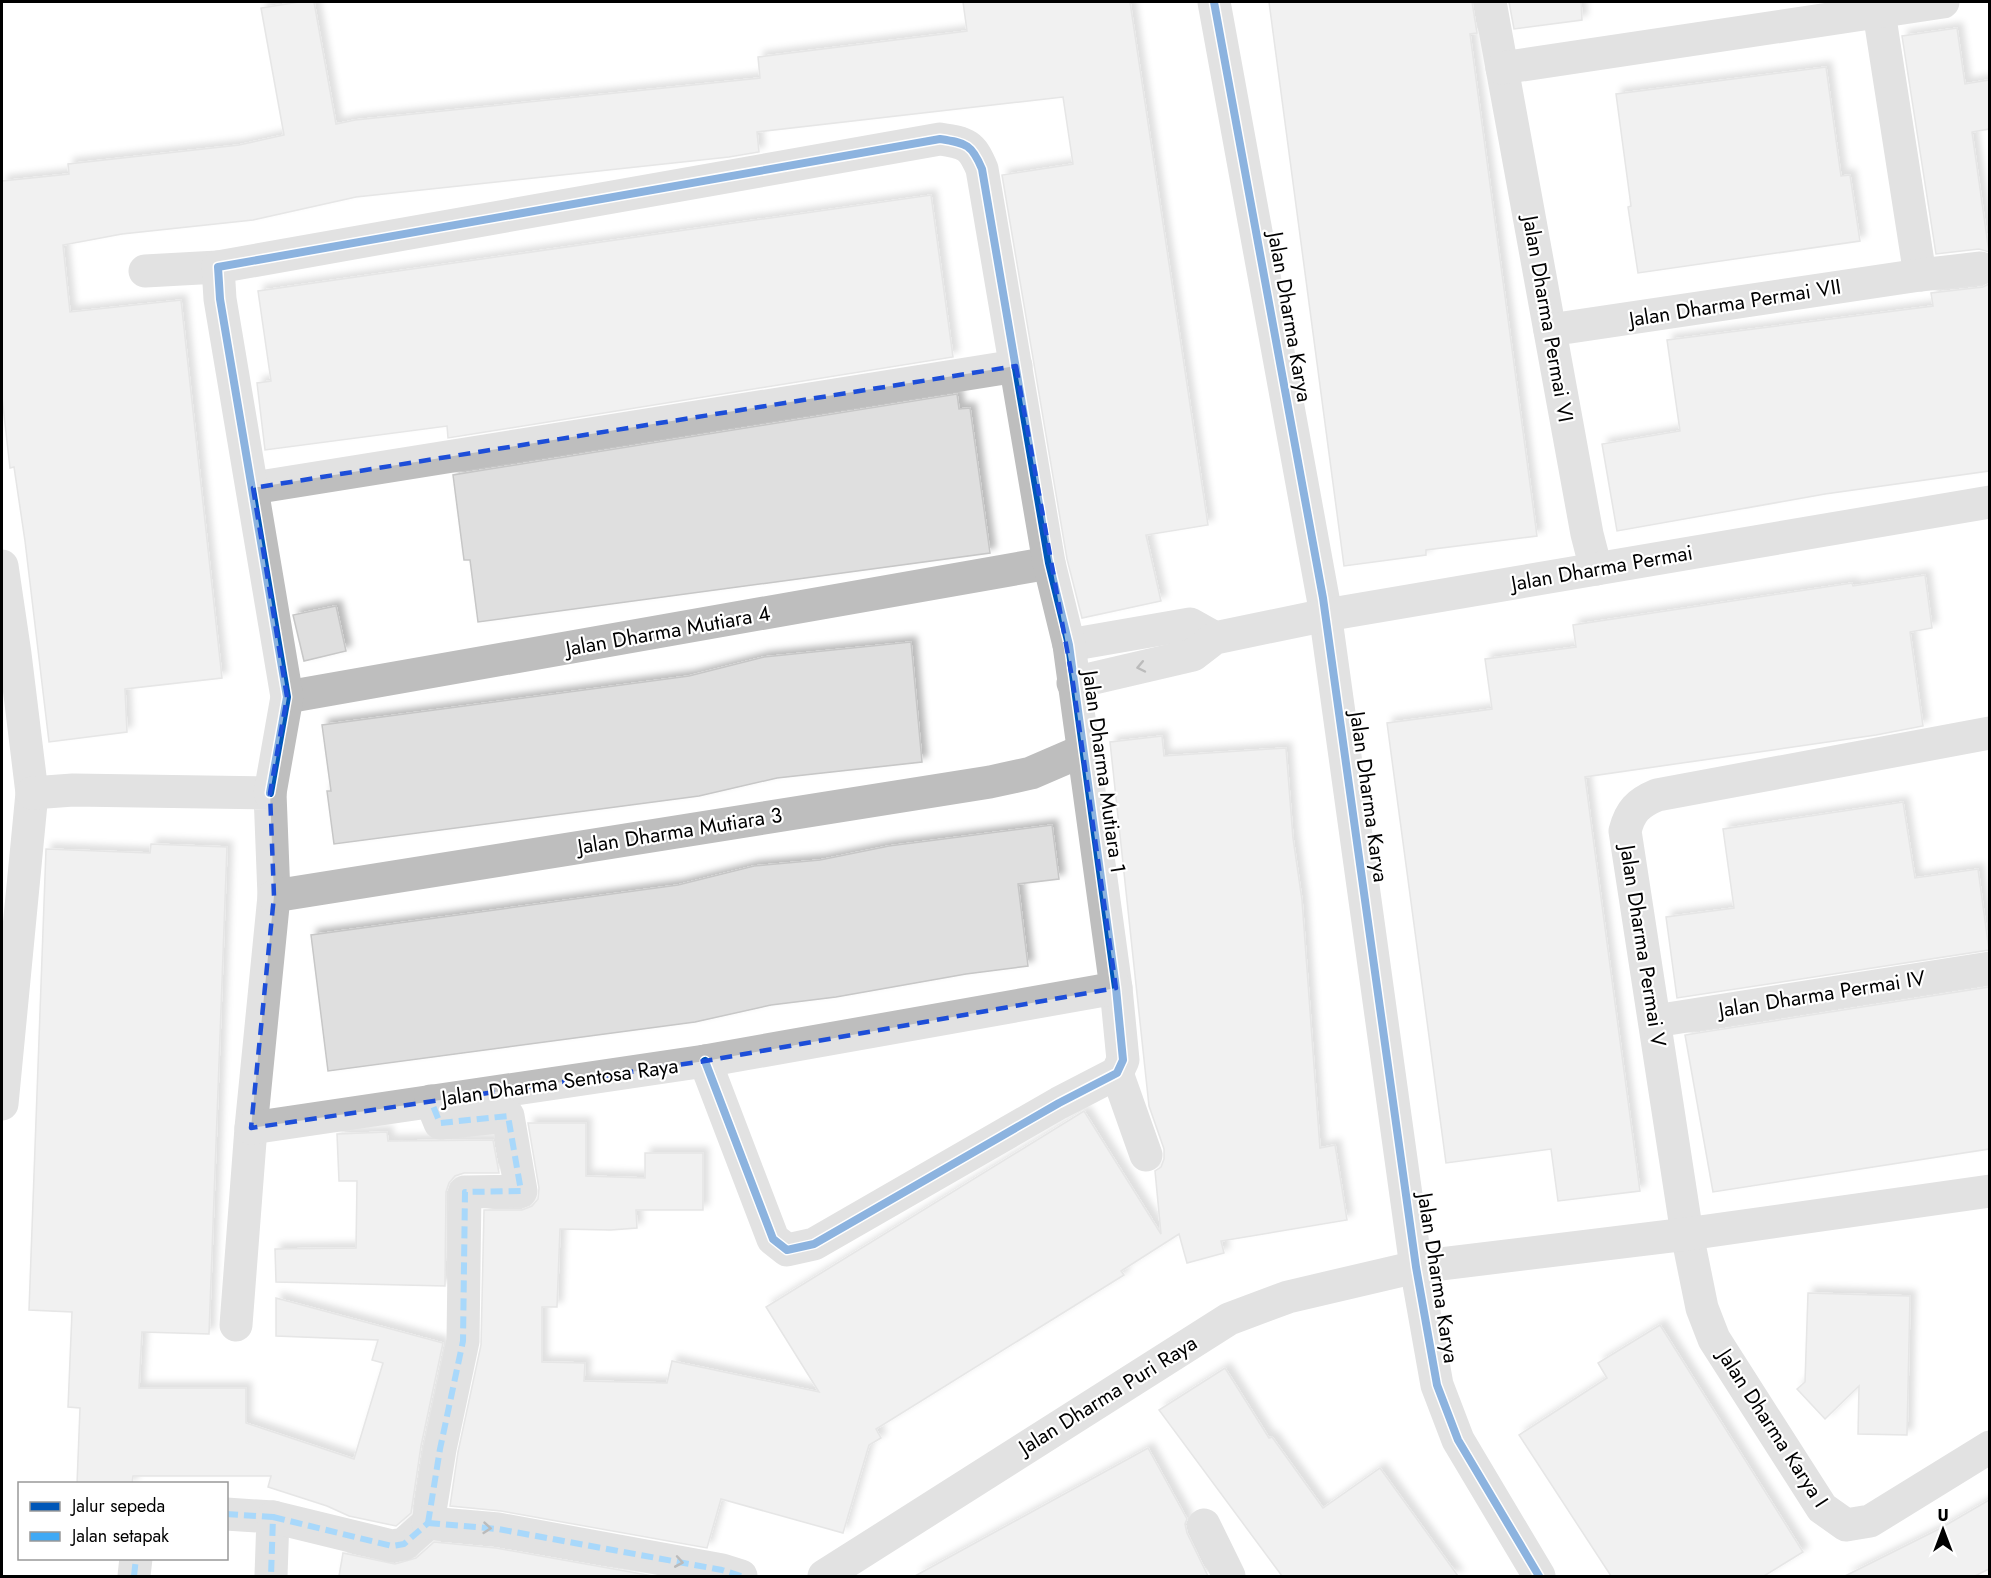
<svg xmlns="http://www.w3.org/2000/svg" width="1991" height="1578" font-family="Jost,sans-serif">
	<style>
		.building { fill: #dfdfdf; stroke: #c7c7c7; stroke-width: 1.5; filter: url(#shadow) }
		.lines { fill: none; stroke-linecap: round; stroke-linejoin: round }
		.street { stroke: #bebebe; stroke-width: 33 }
		.quiet { stroke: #3fa9f5; stroke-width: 6; stroke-dasharray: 12 6; stroke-linecap: butt }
		.cycleway-casing { stroke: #fff; stroke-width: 11 }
		.cycleway { stroke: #0057b8; stroke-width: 8 }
		.oneway { stroke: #686868 }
		.marked { fill: none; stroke: #1d4ed8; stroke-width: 4.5; stroke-dasharray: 12 8; stroke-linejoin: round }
		.labels { text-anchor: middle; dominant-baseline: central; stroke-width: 4.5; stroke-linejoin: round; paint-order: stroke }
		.street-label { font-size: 21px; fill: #000; stroke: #fff }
	</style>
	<defs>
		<filter id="shadow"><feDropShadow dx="5.5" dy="-5.5" stdDeviation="3" flood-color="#0004"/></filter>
	</defs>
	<rect width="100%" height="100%" fill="#fff"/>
	<g class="building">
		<path d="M299 2H314L336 124 355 120 760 78 758 57 967 31 963 2H1130L1208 525 1146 535 1161 601 1082 618 1067 559 1002 175 1073 164 1063 97 757 132 759 152 729 157 356 197 253 220 122 234 63 245 70 312 181 300 222 678 125 689 127 732 49 742 25 541 14 467 10 468 2 397V181L69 174 68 164 239 145 284 135 261 8Z"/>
		<path d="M1269 2H1472L1477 33 1470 34 1537 536 1426 550V555L1344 566Z"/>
		<path d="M1509 2H1581L1582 20 1514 29Z"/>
		<path d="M1957 28 1965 84 1989 80V129L1972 132 1989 252 1979 249 1936 254 1902 36Z"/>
		<path d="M1826 67 1841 176 1850 175 1860 241 1638 273 1628 207 1631 206 1616 94Z"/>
		<path d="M931 195 953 357 448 438 447 426 265 450 257 383 271 381 258 291Z"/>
		<path d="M1989 284V471L1825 494 1617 531 1602 444 1680 431 1667 340 1933 306 1931 293 1983 287Z"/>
		<path d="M957 394 959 409 970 408 990 553 478 622 470 560H464L453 475Z"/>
		<path d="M1925 575 1932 628 1910 632 1923 726 1876 735 1585 777 1640 1191 1558 1201 1551 1149 1446 1163 1387 723 1492 709 1485 659 1576 647 1573 625 1852 583 1853 586Z"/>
		<path d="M336 606 346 651 304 661 293 615Z"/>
		<path d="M911 642 922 762 777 778 699 796 334 844 327 791H331L322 725 689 676 764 657Z"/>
		<path d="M1162 736 1164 756 1286 748 1293 838 1302 900 1320 1148 1335 1145 1347 1220 1221 1241 1224 1253 1187 1263 1179 1234 1121 1271 1124 1275 876 1429 881 1438 869 1445 843 1533 721 1499 707 1548 501 1511 450 1506 458 1452 481 1345 484 1210H522L532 1206 538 1199 539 1188 528 1123H586V1176L645 1178V1153H703V1210H636L637 1228 611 1230 560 1229 557 1307H542V1362L585 1363 584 1381 667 1383 672 1361 819 1392 766 1307 1084 1111 1161 1234 1155 1171 1161 1167 1164 1159V1149L1149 1106 1110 742Z"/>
		<path d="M1903 802 1915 878 1978 869 1989 950 1677 998 1666 917 1734 908 1723 829Z"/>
		<path d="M1052 825 1059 879 1018 884 1028 966 966 974 836 997 771 1005 695 1022 328 1071 311 935 678 885 754 866 820 860 889 846Z"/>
		<path d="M151 844 227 847 209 1334 142 1332 139 1388H246V1423L354 1459 383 1363 372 1360 378 1340 276 1336V1298L443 1343 421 1446 411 1513 396 1526 349 1516 327 1506 268 1487 271 1476H133L132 1484H77L80 1408 68 1407 72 1312 29 1310 46 849 150 853Z"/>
		<path d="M1989 987V1149L1713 1192 1685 1035Z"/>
		<path d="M387 1132 388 1141 493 1140 499 1173H464L455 1176 449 1183 446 1192 445 1286 276 1282 275 1249 356 1248 357 1181H339L337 1134Z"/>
		<path d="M1808 1293 1910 1296 1907 1435 1858 1434 1859 1386 1825 1419 1797 1389 1805 1382Z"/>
		<path d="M1660 1325 1803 1552 1764 1576H1611L1519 1435 1607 1378 1598 1363Z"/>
		<path d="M1225 1368 1269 1438 1272 1437 1323 1508 1380 1468 1458 1576H1282L1159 1410Z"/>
		<path d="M1148 1448 1187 1519 1185 1524 1187 1533 1208 1576H915Z"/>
		<path d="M1989 1500V1569L1975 1576H1845L1941 1528Z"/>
		<path d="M434 1542 496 1548 653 1576H339L343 1553 395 1564 416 1558Z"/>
	</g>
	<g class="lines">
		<g class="street">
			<path d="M1214 2 1323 598 1416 1267 1437 1385 1458 1440 1539 1576"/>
			<path d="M1490 2 1587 534 1596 569"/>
			<path d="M1879 12 1920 275"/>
			<path d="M1502 68 1943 2"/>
			<path d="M145 271 218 267"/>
			<path d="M1550 330 1920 275 1981 268"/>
			<path d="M253 488 1016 366"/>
			<path d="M2 566 15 654 32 793 2 1104"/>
			<path d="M1069 645 1190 624 1215 638"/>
			<path d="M1073 683 1193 655 1215 638 1326 615 1990 502"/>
			<path d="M287 697 1049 563"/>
			<path d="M1990 733 1657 795C1638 803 1630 811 1625 831L1687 1234 1702 1308 1714 1339 1822 1508 1846 1525 1870 1521 1990 1447"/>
			<path d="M32 793 73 790 270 793 274 896 251 1128 236 1325"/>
			<path d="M270 793 287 697 220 299 218 267 940 139C967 143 972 145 982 169L1049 563 1069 645 1116 988 1123 1060 1117 1073 1059 1103 814 1244 787 1250 773 1239 705 1061"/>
			<path d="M274 896 990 782 1031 773 1082 751"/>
			<path d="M1655 1021 1990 968"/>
			<path d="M1117 1073 1146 1155"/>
			<path d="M251 1128 705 1061 1116 988"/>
			<path d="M226 1514 273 1517 271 1576"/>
			<path d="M273 1517 392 1546 404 1544 428 1523"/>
			<path d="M428 1523 440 1449 463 1341 465 1192 521 1191 508 1116 440 1123 431 1101"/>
			<path d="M428 1523 498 1529 722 1570 741 1576"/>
			<path d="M1204 1525 1229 1576"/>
			<path d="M134 1576 136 1558"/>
			<path d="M824 1576 1229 1319 1288 1297 1416 1267 1687 1234 1990 1191"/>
		</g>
		<g class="quiet">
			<path d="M226 1514 273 1517 271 1576"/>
			<path d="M273 1517 392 1546 404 1544 428 1523"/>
			<path d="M428 1523 440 1449 463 1341 465 1192 521 1191 508 1116 440 1123 431 1101"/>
			<path d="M428 1523 498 1529 722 1570 741 1576"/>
			<path d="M134 1576 136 1558"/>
		</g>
		<g class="cycleway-casing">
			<g id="cycleway">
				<path d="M1214 2 1323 598 1416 1267 1437 1385 1458 1440 1539 1576"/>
				<path d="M270 793 287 697 220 299 218 267 940 139C967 143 972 145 982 169L1049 563 1069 645 1116 988 1123 1060 1117 1073 1059 1103 814 1244 787 1250 773 1239 705 1061"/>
			</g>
		</g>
		<use href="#cycleway" class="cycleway"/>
	</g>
	<defs><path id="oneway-chevron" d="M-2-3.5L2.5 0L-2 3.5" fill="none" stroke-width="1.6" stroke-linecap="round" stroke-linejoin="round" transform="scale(1.5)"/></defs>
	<g class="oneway">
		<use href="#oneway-chevron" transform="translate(1141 667) rotate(168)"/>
		<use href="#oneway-chevron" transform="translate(487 1528) rotate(5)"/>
		<use href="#oneway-chevron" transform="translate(679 1562) rotate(10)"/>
	</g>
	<path d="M0 0H1991V1578H0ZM1016 366 1073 683 1116 988 705 1061 251 1128 274 896 270 793 287 697 253 488Z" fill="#fff" fill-opacity=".55" fill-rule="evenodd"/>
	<path class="marked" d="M1016 366 1073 683 1116 988 705 1061 251 1128 274 896 270 793 287 697 253 488Z"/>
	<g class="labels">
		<g class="street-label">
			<text transform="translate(1735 303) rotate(-9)">Jalan Dharma Permai VII</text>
			<text transform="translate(1290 317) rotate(80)">Jalan Dharma Karya</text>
			<text transform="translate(1548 319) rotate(80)">Jalan Dharma Permai VI</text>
			<text transform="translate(1602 568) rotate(-10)">Jalan Dharma Permai</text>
			<text transform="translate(668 631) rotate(-10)">Jalan Dharma Mutiara 4</text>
			<text transform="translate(1104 772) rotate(82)">Jalan Dharma Mutiara 1</text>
			<text transform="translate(1369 797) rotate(82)">Jalan Dharma Karya</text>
			<text transform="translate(680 831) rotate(-9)">Jalan Dharma Mutiara 3</text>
			<text transform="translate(1643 946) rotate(81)">Jalan Dharma Permai V</text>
			<text transform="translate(1822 994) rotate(-9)">Jalan Dharma Permai IV</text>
			<text transform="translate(560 1082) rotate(-8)">Jalan Dharma Sentosa Raya</text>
			<text transform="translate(1438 1278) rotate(81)">Jalan Dharma Karya</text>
			<text transform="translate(1108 1395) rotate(-32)">Jalan Dharma Puri Raya</text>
			<text transform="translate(1773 1428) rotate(57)">Jalan Dharma Karya I</text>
		</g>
	</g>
	<rect width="1991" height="1578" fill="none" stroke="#000000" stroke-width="6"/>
	<rect x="18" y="1482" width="210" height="78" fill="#ffffff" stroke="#999999" stroke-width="1.5"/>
	<rect x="30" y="1502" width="30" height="9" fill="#0057b8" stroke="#999999" stroke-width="1.5"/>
	<text x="72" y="1512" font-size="18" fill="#000000">Jalur sepeda</text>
	<rect x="30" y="1532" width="30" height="9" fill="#3fa9f5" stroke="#999999" stroke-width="1.5"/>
	<text x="72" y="1542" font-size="18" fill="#000000">Jalan setapak</text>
	<g transform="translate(1943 1530)" stroke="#ffffff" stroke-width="4.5" paint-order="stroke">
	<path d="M0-4.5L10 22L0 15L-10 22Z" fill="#000000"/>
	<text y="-9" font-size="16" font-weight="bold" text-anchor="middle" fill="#000000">U</text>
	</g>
</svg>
